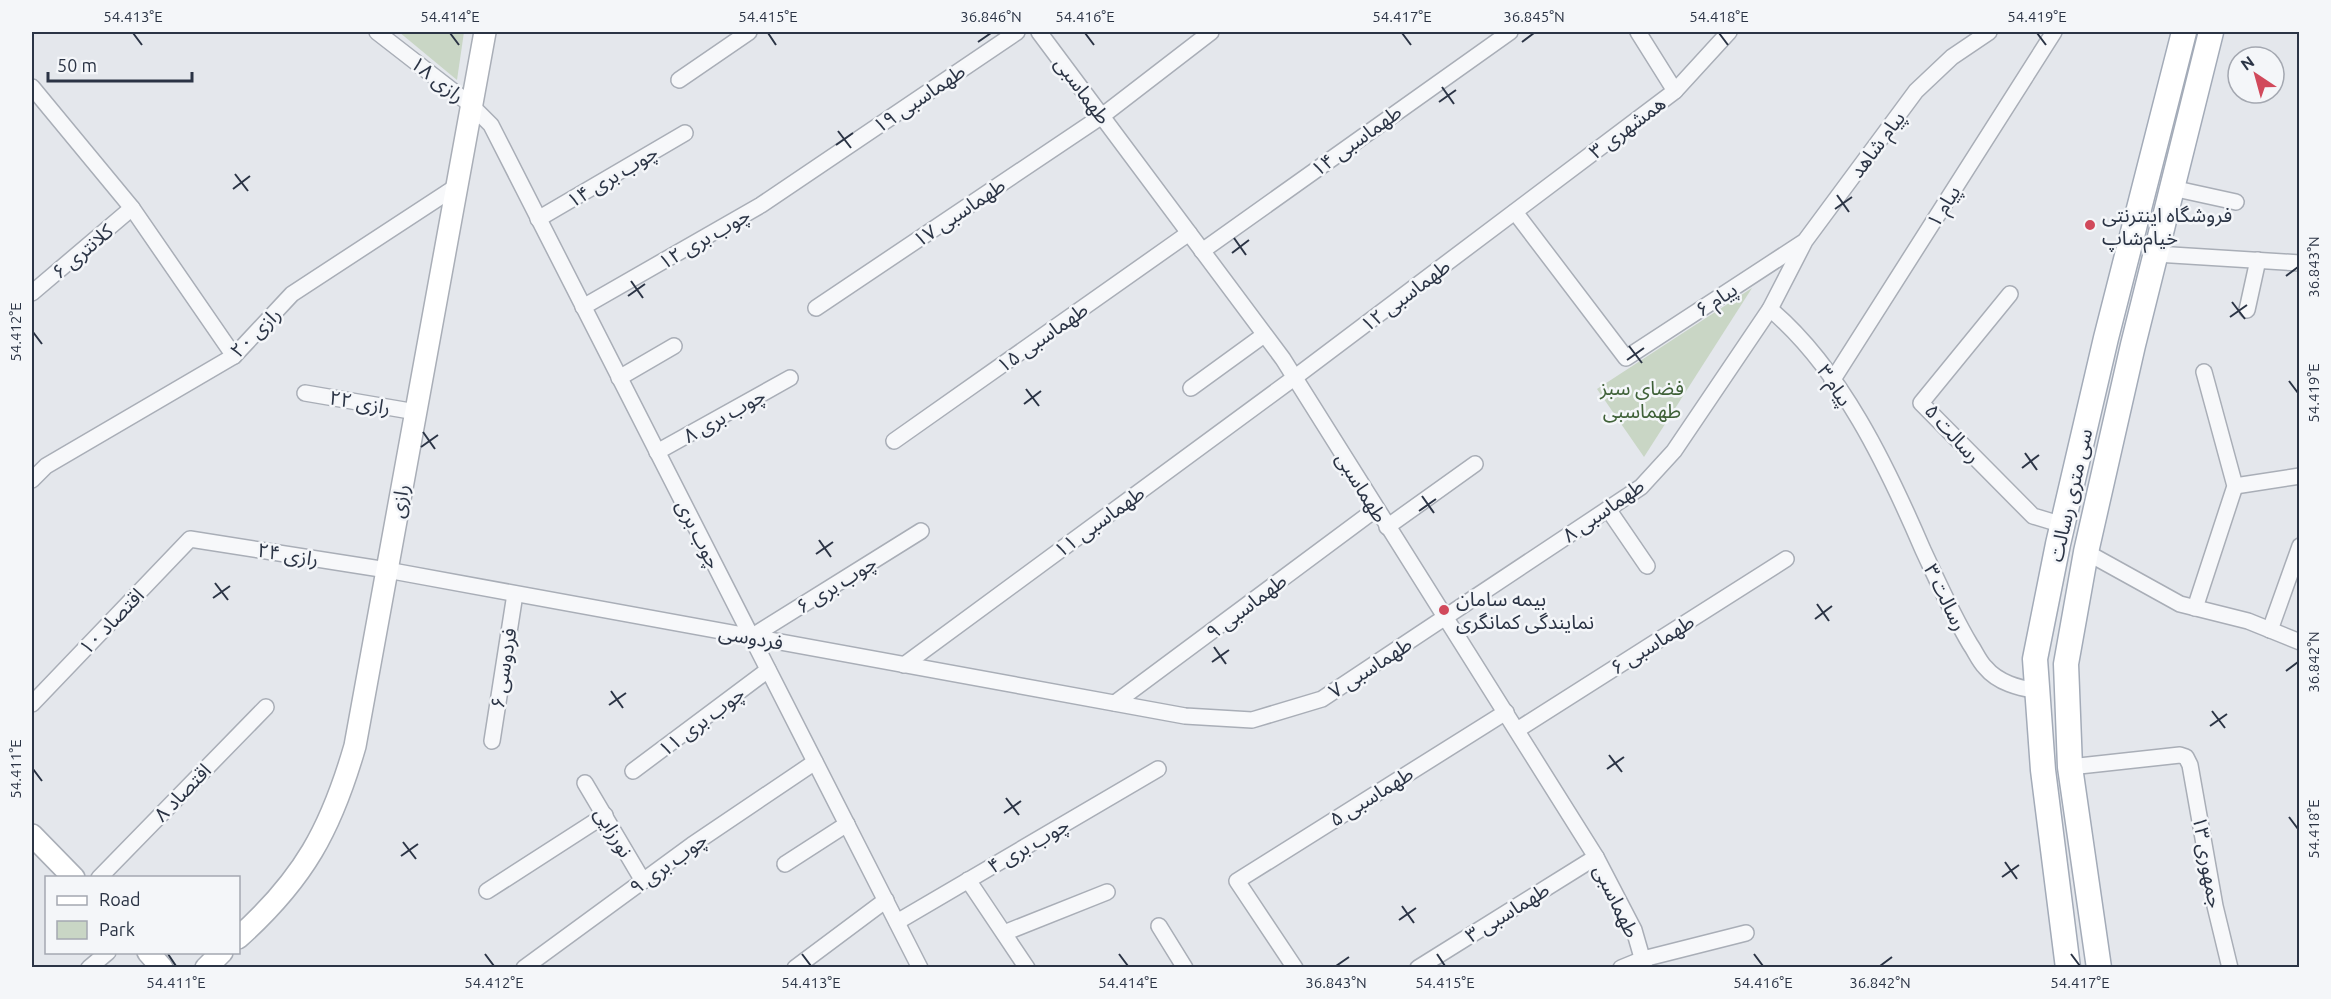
<svg xmlns="http://www.w3.org/2000/svg" width="2331" height="999" font-family="Ubuntu,'Noto Sans Arabic',sans-serif">
	<style>
		.green { fill: #c9d6c5 }
		.lines { fill: none; stroke-linecap: round; stroke-linejoin: round }
		.street-casing { stroke: #a9aeb7; stroke-width: 18 }
		.secondary-casing { stroke: #a9aeb7; stroke-width: 24 }
		.primary-casing { stroke: #a3abb8; stroke-width: 27 }
		.street { stroke: #f7f8fa; stroke-width: 15 }
		.secondary { stroke: #fff; stroke-width: 21 }
		.primary { stroke: #fff; stroke-width: 24 }
		.ticks { fill: none; stroke: #2b3445; stroke-width: 2 }
		.poi-dot { fill: #d1495b; stroke: #f4f6f9; stroke-width: 2 }
		.labels { text-anchor: middle; dominant-baseline: central; stroke-width: 5; stroke-linejoin: round; paint-order: stroke }
		.street-label { font-size: 20px; fill: #2b3445; stroke: #f4f6f9 }
		.poi-label { font-size: 20px; fill: #2b3445; stroke: #f4f6f9; text-anchor: start }
		.park-label { font-size: 20px; fill: #3f6138; stroke: #f4f6f9 }
		.neatline { fill: none; stroke: #2b3445; stroke-width: 2 }
		.ticks-label { font-size: 15px; text-anchor: middle; fill: #2b3445 }
	</style>
	<rect width="100%" height="100%" fill="#e4e7ec"/>
	<g class="green">
		<path d="M399 32H464L457 80Z"/>
		<path d="M1752 288 1644 457 1597 389Z"/>
	</g>
	<g class="lines">
		<g class="street-casing">
			<g id="street">
				<path d="M377 32 471 105 491 125 920 968"/>
				<path d="M1039 32 1283 359 1596 857 1634 930 1645 968"/>
				<path d="M1638 32 1675 91"/>
				<path d="M679 80 749 32"/>
				<path d="M32 87 132 208 234 356"/>
				<path d="M2172 188 2236 202"/>
				<path d="M1515 212 1626 358 1802 243"/>
				<path d="M538 219 685 133"/>
				<path d="M1202 251 1510 32"/>
				<path d="M2156 254 2300 263"/>
				<path d="M32 293 132 208"/>
				<path d="M2010 294 1921 403 2033 516 2063 525"/>
				<path d="M583 307 761 205 1017 32"/>
				<path d="M816 308 1102 116 1211 32"/>
				<path d="M1770 309C1841 369 1887 466 1923 550 1938 582 1952 614 1970 644 1975 651 1979 661 1985 667 1998 683 2019 688 2038 691"/>
				<path d="M2247 310 2258 260"/>
				<path d="M619 378 674 346"/>
				<path d="M1832 381 2054 32"/>
				<path d="M1191 388 1264 335"/>
				<path d="M305 393 416 412"/>
				<path d="M894 441 1189 233"/>
				<path d="M657 452 790 378"/>
				<path d="M32 480 46 466 234 356 292 294 457 186"/>
				<path d="M2235 486 2300 476"/>
				<path d="M1608 509 1647 566"/>
				<path d="M1387 527 1475 464"/>
				<path d="M2086 552 2180 604 2248 621 2300 642"/>
				<path d="M2195 608 2235 486 2204 372"/>
				<path d="M2270 630 2300 546"/>
				<path d="M751 637 921 531"/>
				<path d="M904 665 1294 378 1675 91 1729 32"/>
				<path d="M1115 703 1376 509"/>
				<path d="M32 704 190 539 387 570 1185 716 1252 720 1322 699 1641 487 1674 451 1770 309 1805 241 1916 91 1952 57 1989 32"/>
				<path d="M1517 730 1786 559"/>
				<path d="M492 741 515 594"/>
				<path d="M2070 767 2180 755 2186 757 2190 765 2215 906 2230 968"/>
				<path d="M633 771 768 670"/>
				<path d="M585 783 643 881"/>
				<path d="M785 864 847 824"/>
				<path d="M99 878 266 707"/>
				<path d="M968 880 1027 968"/>
				<path d="M487 891 605 815"/>
				<path d="M897 922 1158 769"/>
				<path d="M1159 926 1185 968"/>
				<path d="M1004 933 1107 892"/>
				<path d="M89 968 108 952"/>
				<path d="M524 968 692 845 815 762"/>
				<path d="M795 968 886 900"/>
				<path d="M1295 968 1237 881 1506 712"/>
				<path d="M1418 968 1596 857"/>
				<path d="M1621 968 1643 959 1746 933"/>
			</g>
		</g>
		<g class="secondary-casing">
			<g id="secondary">
				<path d="M32 835 74 878"/>
				<path d="M238 938C304 879 331 829 355 746L485 32"/>
				<path d="M148 952 162 968"/>
				<path d="M206 968 222 952"/>
			</g>
		</g>
		<g class="primary-casing">
			<g id="primary">
				<path d="M2068 968 2043 770 2035 659 2058 544 2106 338 2184 32"/>
				<path d="M2099 968 2070 767 2066 664 2086 552 2133 345 2211 32"/>
			</g>
		</g>
		<use href="#street" class="street"/>
		<use href="#secondary" class="secondary"/>
		<use href="#primary" class="primary"/>
	</g>
	<path class="ticks" d="M133 33 142 45M450 33 459 45M768 33 776 45M1085 33 1094 45M1402 33 1411 45M1719 33 1728 45M2037 33 2046 45M978 42 991 33M1522 42 1534 33M1442 87 1454 104M1439 102 1456 90M838 131 851 148M836 145 853 133M235 174 248 191M233 189 250 176M1837 195 1849 212M1835 209 1852 197M1234 238 1246 255M1232 253 1249 240M2286 276 2298 267M631 281 643 298M628 296 645 284M2232 302 2245 319M2230 317 2247 305M33 332 42 344M1629 346 1642 363M1627 360 1644 348M2289 381 2298 393M1026 389 1039 406M1024 404 1041 391M423 432 435 449M421 447 438 435M2025 453 2037 470M2022 468 2039 455M1422 496 1434 513M1419 511 1436 499M819 540 831 557M816 554 833 542M215 583 228 600M213 598 230 586M1817 604 1829 621M1815 619 1832 606M1214 647 1226 664M1212 662 1229 650M2286 671 2298 662M611 691 623 708M609 705 626 693M2212 711 2225 728M2210 726 2227 714M1609 755 1622 772M33 769 42 781M1607 769 1624 757M1006 798 1019 815M1004 813 1021 801M2289 817 2298 829M403 842 416 859M401 856 418 844M2005 862 2017 879M2002 877 2019 865M1402 906 1414 923M1399 920 1416 908M168 954 176 966M485 954 494 966M802 954 811 966M1119 954 1128 966M1437 954 1445 966M1754 954 1763 966M2071 954 2080 966M1336 966 1349 957M1880 966 1892 957"/>
	<g class="poi-dot">
		<circle cx="2090" cy="225" r="6"/>
		<circle cx="1444" cy="610" r="6"/>
	</g>
	<g class="labels">
		<g class="street-label">
			<text transform="translate(438 79) rotate(38)">رازی ۱۸</text>
			<text transform="translate(1083 90) rotate(53)">طهماسبی</text>
			<text transform="translate(919 98) rotate(-34)">۱۹ طهماسبی</text>
			<text transform="translate(1627 127) rotate(-37)">۳ همشهری</text>
			<text transform="translate(1356 140) rotate(-36)">۱۴ طهماسبی</text>
			<text transform="translate(1877 144) rotate(-53)">پیام شاهد</text>
			<text transform="translate(612 176) rotate(-31)">۱۴ چوب بری</text>
			<text transform="translate(1943 206) rotate(-58)">۱ پیام</text>
			<text transform="translate(959 212) rotate(-34)">۱۷ طهماسبی</text>
			<text transform="translate(704 238) rotate(-30)">۱۲ چوب بری</text>
			<text transform="translate(82 251) rotate(-40)">کلانتری ۶</text>
			<text transform="translate(1405 295) rotate(-37)">۱۲ طهماسبی</text>
			<text transform="translate(1716 299) rotate(-33)">۶ پیام</text>
			<text transform="translate(255 332) rotate(-45)">رازی ۲۰</text>
			<text transform="translate(1042 337) rotate(-35)">۱۵ طهماسبی</text>
			<text transform="translate(1835 385) rotate(56)">۳ پیام</text>
			<text transform="translate(360 402) rotate(10)">رازی ۲۲</text>
			<text transform="translate(724 415) rotate(-29)">۸ چوب بری</text>
			<text transform="translate(1953 433) rotate(48)">۵ رسالت</text>
			<text transform="translate(1362 487) rotate(58)">طهماسبی</text>
			<text transform="translate(2070 495) rotate(-77)">سی متری رسالت</text>
			<text transform="translate(399 501) rotate(-80)">رازی</text>
			<text transform="translate(1603 510) rotate(-35)">۸ طهماسبی</text>
			<text transform="translate(1099 521) rotate(-36)">۱۱ طهماسبی</text>
			<text transform="translate(699 534) rotate(63)">چوب بری</text>
			<text transform="translate(288 554) rotate(9)">رازی ۲۴</text>
			<text transform="translate(836 584) rotate(-32)">۶ چوب بری</text>
			<text transform="translate(1946 597) rotate(64)">۳ رسالت</text>
			<text transform="translate(1246 606) rotate(-37)">۹ طهماسبی</text>
			<text transform="translate(111 621) rotate(-46)">۱۰ اقتصاد</text>
			<text transform="translate(751 637) rotate(10)">فردوسی</text>
			<text transform="translate(1652 644) rotate(-32)">۶ طهماسبی</text>
			<text transform="translate(1370 667) rotate(-33)">۷ طهماسبی</text>
			<text transform="translate(503 668) rotate(-81)">فردوسی ۶</text>
			<text transform="translate(701 721) rotate(-37)">۱۱ چوب بری</text>
			<text transform="translate(182 792) rotate(-46)">۸ اقتصاد</text>
			<text transform="translate(1371 796) rotate(-32)">۵ طهماسبی</text>
			<text transform="translate(614 832) rotate(59)">نورزایی</text>
			<text transform="translate(1028 845) rotate(-30)">۴ چوب بری</text>
			<text transform="translate(2208 862) rotate(80)">۱۳ جمهوری</text>
			<text transform="translate(668 863) rotate(-36)">۹ چوب بری</text>
			<text transform="translate(1617 901) rotate(64)">طهماسبی</text>
			<text transform="translate(1507 912) rotate(-32)">۳ طهماسبی</text>
		</g>
		<g class="poi-label">
			<text x="2102" y="214">فروشگاه اینترنتی<tspan x="2102" dy="23">خیام‌شاپ</tspan></text>
			<text x="1456" y="598">بیمه سامان<tspan x="1456" dy="23">نمایندگی کمانگری</tspan></text>
		</g>
		<g class="park-label">
			<text x="1642" y="387">فضای سبز<tspan x="1642" dy="23">طهماسبی</tspan></text>
		</g>
	</g>
	<rect width="2331" height="999" fill="none" stroke="#f4f6f9" stroke-width="66"/>
	<rect x="45" y="876" width="195" height="78" fill="#f4f6f9" stroke="#a4a8b1" stroke-width="1.5"/>
	<rect x="57" y="896" width="30" height="9" fill="#ffffff" stroke="#a4a8b1" stroke-width="1.5"/>
	<text x="99" y="906" font-size="18" fill="#2b3445">Road</text>
	<rect x="57" y="921" width="30" height="18" fill="#c9d6c5" stroke="#a4a8b1" stroke-width="1.5"/>
	<text x="99" y="936" font-size="18" fill="#2b3445">Park</text>
	<g transform="translate(2256 75) rotate(324)"><circle r="28" fill="#f4f6f9" stroke="#a4a8b1" stroke-width="1.5"/>
	<path d="M0-4.5L10 22L0 15L-10 22Z" fill="#d1495b"/>
	<text y="-9" font-size="16" font-weight="bold" text-anchor="middle" fill="#2b3445">N</text>
	</g>
	<path d="M48 72v9h144v-9" fill="none" stroke="#2b3445" stroke-width="3"/>
	<text x="57" y="72" font-size="18" fill="#2b3445" stroke="#f4f6f9" stroke-width="4.5" paint-order="stroke">50 m</text>
	<rect x="33" y="33" width="2265" height="933" class="neatline"/>
	<g class="ticks-label">
		<text x="133" y="22">54.413°E</text>
		<text x="450" y="22">54.414°E</text>
		<text x="768" y="22">54.415°E</text>
		<text x="991" y="22">36.846°N</text>
		<text x="1085" y="22">54.416°E</text>
		<text x="1402" y="22">54.417°E</text>
		<text x="1534" y="22">36.845°N</text>
		<text x="1719" y="22">54.418°E</text>
		<text x="2037" y="22">54.419°E</text>
		<text transform="translate(2314 267) rotate(-90)" y="5">36.843°N</text>
		<text transform="translate(16 332) rotate(-90)" y="5">54.412°E</text>
		<text transform="translate(2314 393) rotate(-90)" y="5">54.419°E</text>
		<text transform="translate(2314 662) rotate(-90)" y="5">36.842°N</text>
		<text transform="translate(16 769) rotate(-90)" y="5">54.411°E</text>
		<text transform="translate(2314 829) rotate(-90)" y="5">54.418°E</text>
		<text x="176" y="988">54.411°E</text>
		<text x="494" y="988">54.412°E</text>
		<text x="811" y="988">54.413°E</text>
		<text x="1128" y="988">54.414°E</text>
		<text x="1336" y="988">36.843°N</text>
		<text x="1445" y="988">54.415°E</text>
		<text x="1763" y="988">54.416°E</text>
		<text x="1880" y="988">36.842°N</text>
		<text x="2080" y="988">54.417°E</text>
	</g>
</svg>
